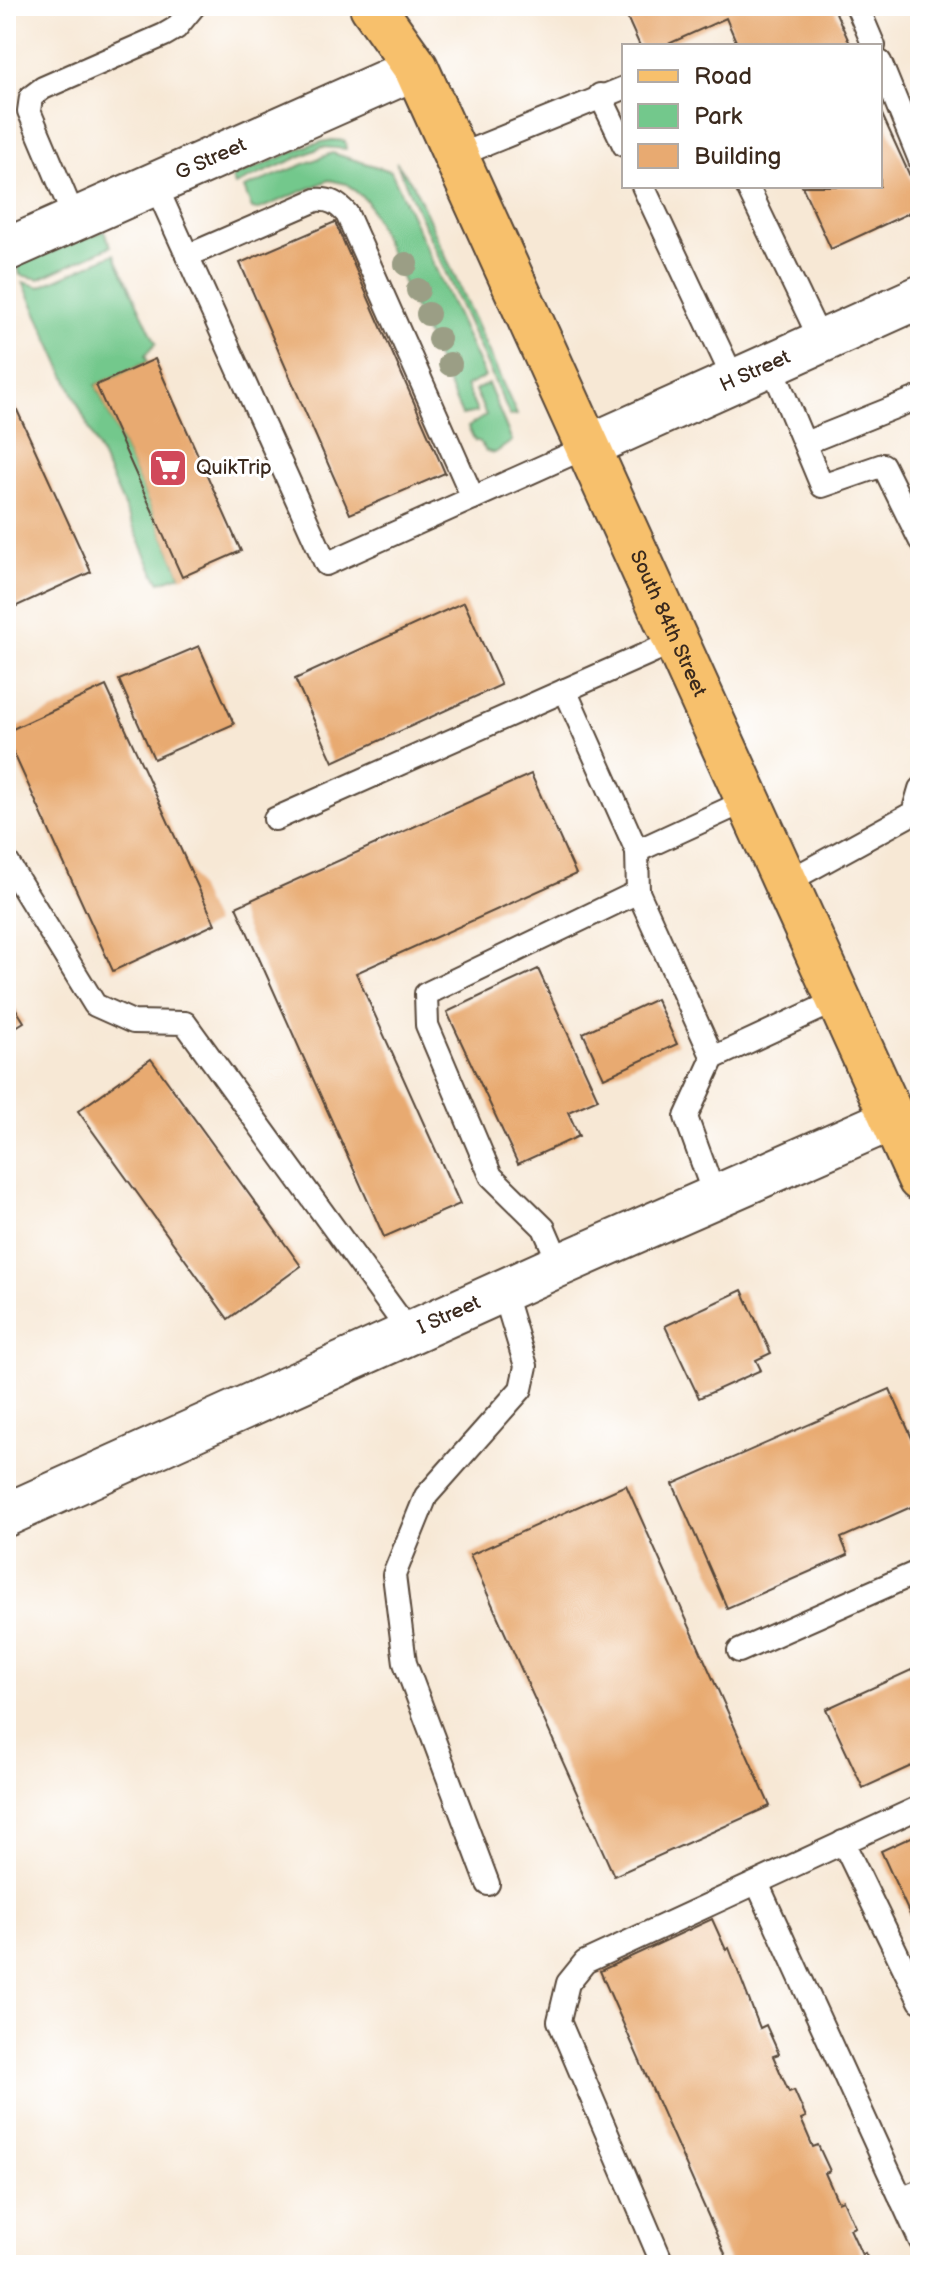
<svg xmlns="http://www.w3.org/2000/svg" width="926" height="2271" font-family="'Balsamiq Sans',sans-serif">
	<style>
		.green { fill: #73c88c; stroke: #577955; stroke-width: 2 }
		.building { fill: #e8aa71 }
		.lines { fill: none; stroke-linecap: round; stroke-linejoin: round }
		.service-casing { stroke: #574639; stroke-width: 26 }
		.minor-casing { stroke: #574639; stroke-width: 46 }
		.primary-casing { stroke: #574639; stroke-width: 48 }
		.service { stroke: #fff; stroke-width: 22 }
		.minor { stroke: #fff; stroke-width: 42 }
		.primary { stroke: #f7c06c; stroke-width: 44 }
		.tree { fill: #9b9e85 }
		.labels { text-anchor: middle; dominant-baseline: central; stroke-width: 6; stroke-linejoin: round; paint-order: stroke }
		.street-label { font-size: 20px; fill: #3b2a1e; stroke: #fff }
		.poi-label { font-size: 20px; fill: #3b2a1e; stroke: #fff; text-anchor: start }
	</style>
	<rect width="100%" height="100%" fill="#fff"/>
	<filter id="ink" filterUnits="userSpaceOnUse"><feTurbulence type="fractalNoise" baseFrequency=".0125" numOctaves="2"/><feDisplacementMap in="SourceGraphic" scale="16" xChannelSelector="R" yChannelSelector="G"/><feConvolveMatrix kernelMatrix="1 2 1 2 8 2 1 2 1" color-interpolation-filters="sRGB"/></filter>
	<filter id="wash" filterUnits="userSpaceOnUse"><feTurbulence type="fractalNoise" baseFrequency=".006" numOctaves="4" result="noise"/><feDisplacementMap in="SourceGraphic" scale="32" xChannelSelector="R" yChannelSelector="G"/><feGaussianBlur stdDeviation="1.8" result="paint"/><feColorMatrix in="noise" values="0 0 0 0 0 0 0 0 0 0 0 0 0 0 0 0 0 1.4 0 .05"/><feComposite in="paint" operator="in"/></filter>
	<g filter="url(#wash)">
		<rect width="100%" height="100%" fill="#f7e8d5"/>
		<g class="green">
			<path d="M332 140 345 141 346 149 322 147 235 185 232 178 312 144Z"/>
			<path d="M332 153 391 171 485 377 466 386 477 412 462 415 367 201 347 184 329 180 257 210 252 209 244 188Z"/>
			<path d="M396 162 414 186 517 415 510 416Z"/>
			<path d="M104 231 111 246 39 279 20 275 18 265Z"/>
			<path d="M114 254 156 343 145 356 148 362 96 385 181 575 160 582 154 573 23 282 40 287Z"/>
			<path d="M488 384 512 441 495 453 486 451 479 441H475L468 427 486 415 475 390Z"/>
		</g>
		<g id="blocks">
			<g class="building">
				<path d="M622 6H833L851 46H738L726 18 664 46H640Z"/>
				<path d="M910 6H920V29Z"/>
				<path d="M880 110 920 198V208L831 249 802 186H880Z"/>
				<path d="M335 222 445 473 350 514 240 263Z"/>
				<path d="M155 359 241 551 182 577 96 385Z"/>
				<path d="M6 386 91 572 6 611Z"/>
				<path d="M464 602 501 685 333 762 295 679Z"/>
				<path d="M199 646 234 724 154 759 119 680Z"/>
				<path d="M106 686 215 924 113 971 6 736V732Z"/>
				<path d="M531 774 576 874 356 973 460 1204 384 1237 236 907Z"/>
				<path d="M538 969 598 1099 568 1112 579 1136 518 1164 447 1012Z"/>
				<path d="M6 993 24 1022 6 1033Z"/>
				<path d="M656 999 677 1044 604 1078 583 1033Z"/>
				<path d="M151 1059 301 1266 228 1319 78 1111Z"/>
				<path d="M742 1290 771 1353 756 1360 761 1370 699 1398 665 1326Z"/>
				<path d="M890 1389 920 1456V1503L841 1538 848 1555 727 1608 673 1484Z"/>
				<path d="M626 1485 770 1806 614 1876 470 1555Z"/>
				<path d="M920 1666V1762L863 1788 826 1709Z"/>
				<path d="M920 1833V1937L881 1851Z"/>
				<path d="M712 1919 726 1950 729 1948 760 2028 766 2025 779 2054 773 2056 789 2092 794 2090 806 2117 801 2119 813 2147 818 2145 830 2171 825 2173 838 2202 843 2200 855 2227 850 2229 862 2255 865 2253 871 2265H730L600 1971Z"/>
			</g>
		</g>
	</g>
	<g filter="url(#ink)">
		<use href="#blocks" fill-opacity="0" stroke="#574639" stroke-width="2"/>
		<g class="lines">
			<g class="service-casing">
				<g id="service">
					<path d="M857 6 874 46"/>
					<path d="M880 62 920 160"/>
					<path d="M600 95 624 145"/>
					<path d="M457 156 624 88"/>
					<path d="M155 184 326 564 589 446"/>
					<path d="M643 186 734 380"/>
					<path d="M747 186 821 341"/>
					<path d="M75 220 29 111 31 97 43 88 164 35 176 28 194 6"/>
					<path d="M187 256 316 200C330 199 337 203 347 214L473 498"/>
					<path d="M771 364 822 486 883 465 920 540"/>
					<path d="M805 443 920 397"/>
					<path d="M565 690 637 851 748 800"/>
					<path d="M275 819 676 641"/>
					<path d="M637 851 638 892 713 1058 838 1000"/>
					<path d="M6 860 95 1005 133 1022 185 1023 410 1333"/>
					<path d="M785 883 913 813 920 789"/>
					<path d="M713 1058 686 1117 715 1197"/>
					<path d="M560 1265 544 1228 491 1176 427 1025 426 994 638 892"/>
					<path d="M739 1651 920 1571"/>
					<path d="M843 1842 920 2001"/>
					<path d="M757 1883 920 2240"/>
					<path d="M488 1884 405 1663 394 1575 426 1496 521 1389 526 1366 503 1290"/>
					<path d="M901 2199 920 2191"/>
					<path d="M663 2265 559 2021 568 1983 585 1962 920 1807"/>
				</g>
			</g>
			<g class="minor-casing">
				<g id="minor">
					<path id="s1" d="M6 250 416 68"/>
					<path id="s2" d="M589 446 920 297"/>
					<path id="s3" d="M6 1515 560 1265 892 1119"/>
				</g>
			</g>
			<g class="primary-casing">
				<g id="primary">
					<path id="s4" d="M372 6 416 68 920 1179"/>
				</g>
			</g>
			<use href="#service" class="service"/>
			<use href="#minor" class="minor"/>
			<use href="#primary" class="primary"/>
		</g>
		<g class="tree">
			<circle cx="406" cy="264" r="12"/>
			<circle cx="418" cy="290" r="12"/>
			<circle cx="428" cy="314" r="12"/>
			<circle cx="439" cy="339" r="12"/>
			<circle cx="450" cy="364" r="12"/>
		</g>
	</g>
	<defs>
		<g id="supermarket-square" transform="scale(2)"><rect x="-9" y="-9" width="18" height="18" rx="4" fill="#d1495b" stroke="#fff"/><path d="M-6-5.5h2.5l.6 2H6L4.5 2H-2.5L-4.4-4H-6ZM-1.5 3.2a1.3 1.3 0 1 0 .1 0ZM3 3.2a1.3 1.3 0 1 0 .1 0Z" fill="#fff"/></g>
	</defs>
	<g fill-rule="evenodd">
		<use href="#supermarket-square" x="168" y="468"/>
	</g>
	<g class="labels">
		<g class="street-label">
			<text stroke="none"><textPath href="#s1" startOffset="224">G Street</textPath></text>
			<text stroke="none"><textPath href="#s2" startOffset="182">H Street</textPath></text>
			<text stroke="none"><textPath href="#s4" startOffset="686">South 84th Street</textPath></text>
			<text stroke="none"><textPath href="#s3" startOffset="486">I Street</textPath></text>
		</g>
		<g class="poi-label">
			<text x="196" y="468">QuikTrip</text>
		</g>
	</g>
	<rect width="926" height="2271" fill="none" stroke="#fff" stroke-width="32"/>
	<rect x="622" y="44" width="260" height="144" fill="#ffffff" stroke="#b1aaa5" stroke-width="2"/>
	<rect x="638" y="70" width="40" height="12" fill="#f7c06c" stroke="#b1aaa5" stroke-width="2"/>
	<text x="694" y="84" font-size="24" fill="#3b2a1e">Road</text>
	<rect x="638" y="104" width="40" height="24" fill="#73c88c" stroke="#b1aaa5" stroke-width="2"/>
	<text x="694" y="124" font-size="24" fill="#3b2a1e">Park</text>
	<rect x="638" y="144" width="40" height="24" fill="#e8aa71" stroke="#b1aaa5" stroke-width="2"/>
	<text x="694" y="164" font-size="24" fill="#3b2a1e">Building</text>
</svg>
